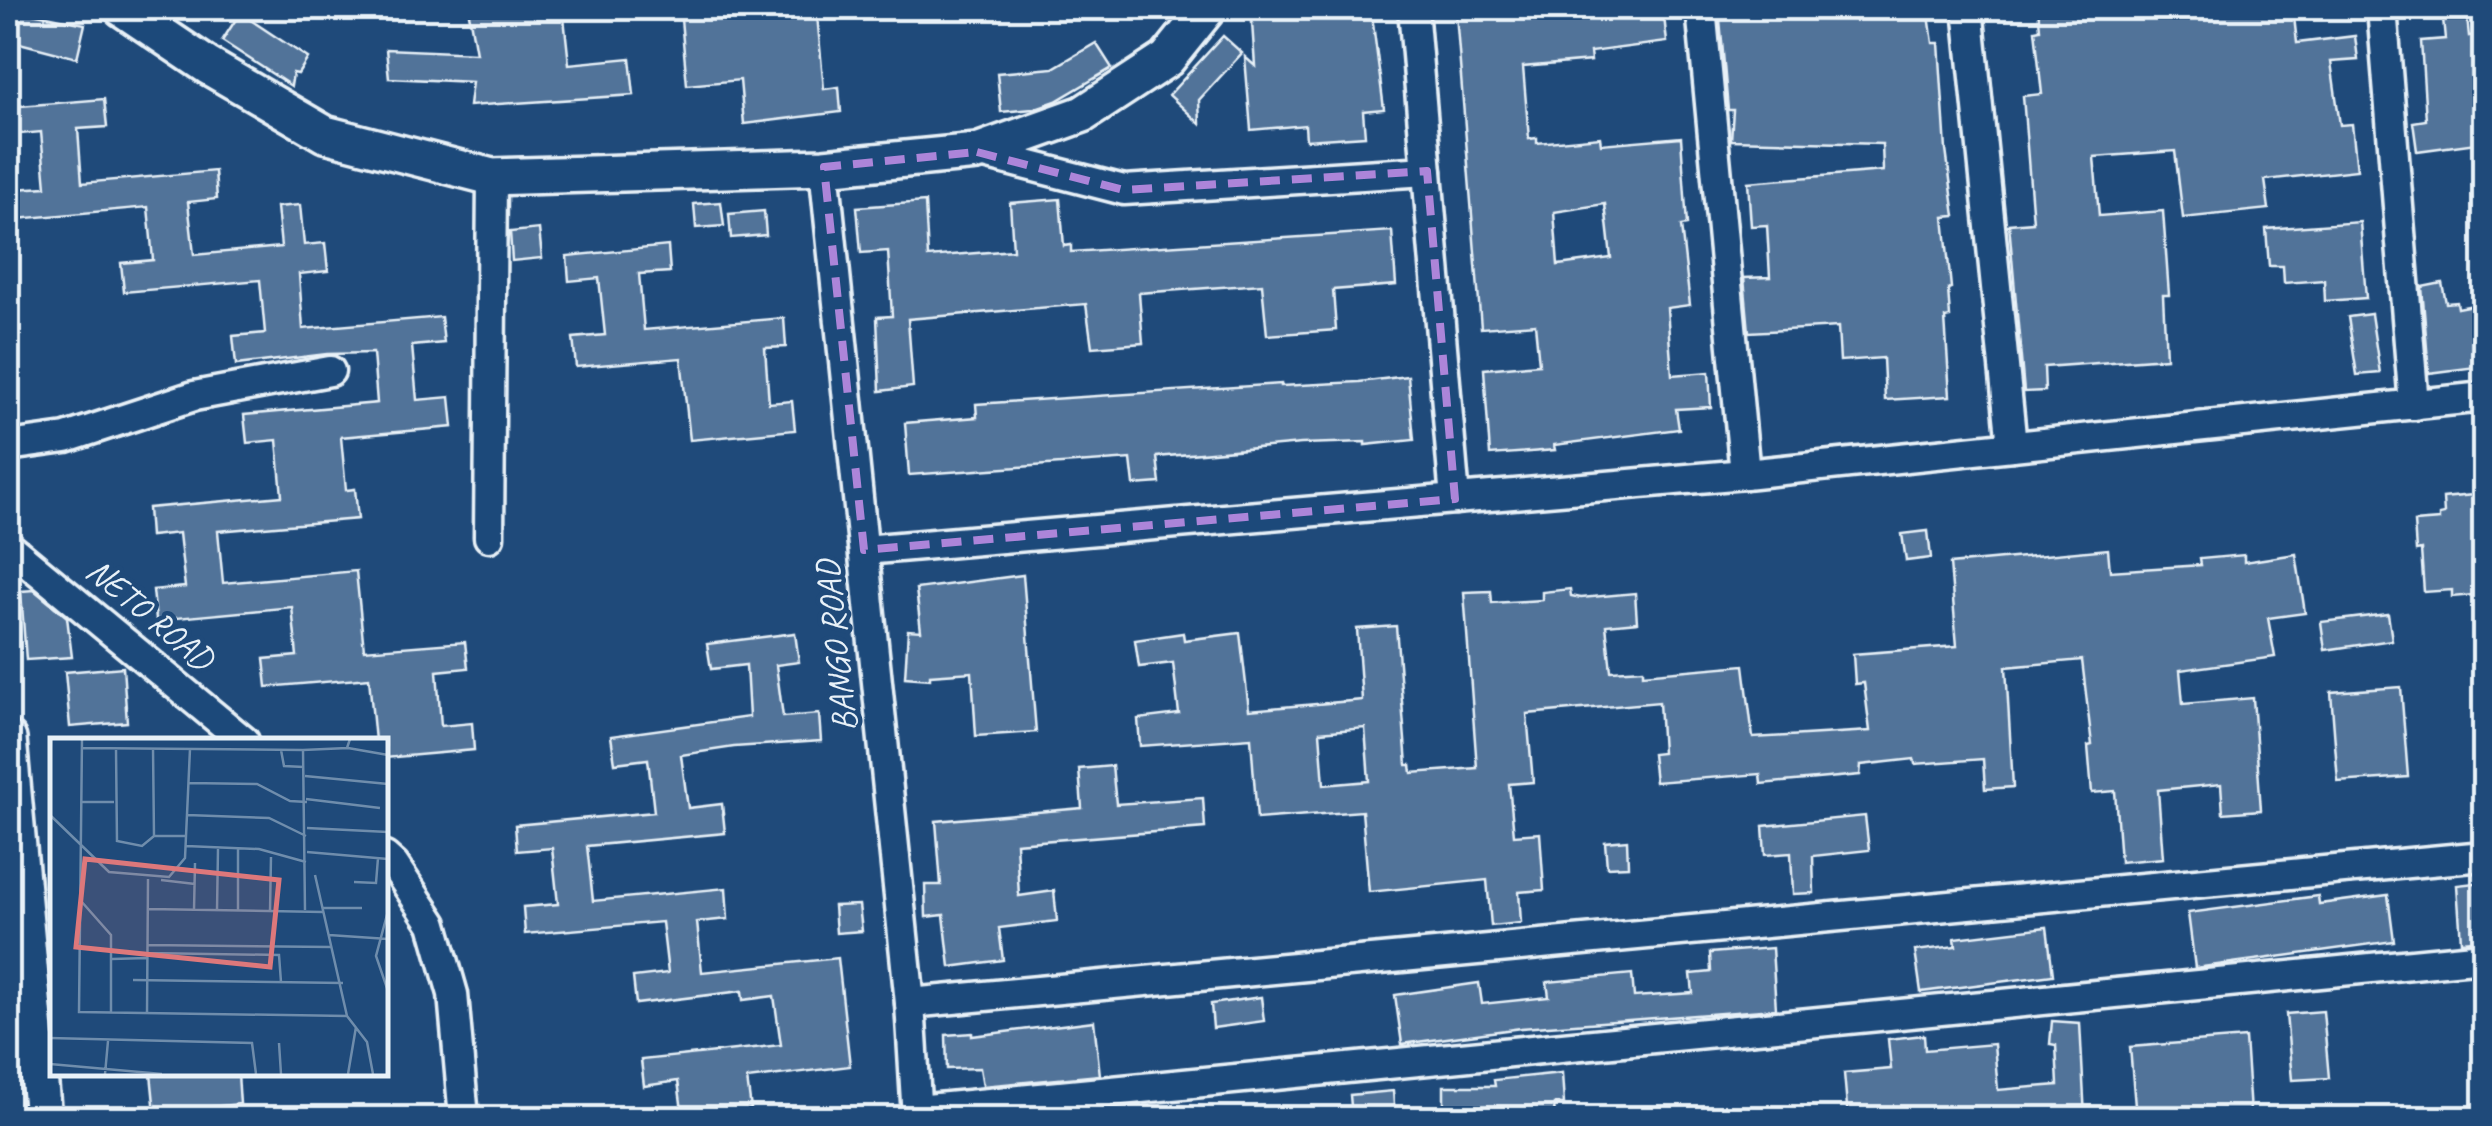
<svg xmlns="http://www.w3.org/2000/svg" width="2492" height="1126" font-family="Caveat,sans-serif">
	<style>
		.building { fill: #517399; stroke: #e8f1f8; stroke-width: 2.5; fill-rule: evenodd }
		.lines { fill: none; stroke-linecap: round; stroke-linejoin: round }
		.minor-casing { stroke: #e8f1f8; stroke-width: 35 }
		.tertiary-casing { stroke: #e8f1f8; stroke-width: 42 }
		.minor { stroke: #1f4a7a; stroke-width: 28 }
		.tertiary { stroke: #1f4a7a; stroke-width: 35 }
		.marked { fill: none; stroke: #ac85d9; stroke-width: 8; stroke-dasharray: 20 12; stroke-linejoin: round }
		.labels { text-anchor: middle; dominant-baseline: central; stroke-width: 9; stroke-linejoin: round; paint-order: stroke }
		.street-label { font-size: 35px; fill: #e8f1f8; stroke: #1f4a7a }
		.inset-road { fill: none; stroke: #6f8dac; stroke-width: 2.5 }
		.view { fill: #dd787b; fill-opacity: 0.15; stroke: #dd787b; stroke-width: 5 }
		.inset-edge { fill: none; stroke: #e8f1f8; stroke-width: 5 }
	</style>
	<rect width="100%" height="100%" fill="#1f4a7a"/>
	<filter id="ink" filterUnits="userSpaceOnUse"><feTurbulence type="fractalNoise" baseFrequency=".01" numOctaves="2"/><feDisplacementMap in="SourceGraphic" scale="20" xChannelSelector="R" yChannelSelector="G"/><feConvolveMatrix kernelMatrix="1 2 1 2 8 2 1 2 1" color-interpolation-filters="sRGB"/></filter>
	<g filter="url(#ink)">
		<g class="building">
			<path d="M8 8 85 24 77 58 8 40Z"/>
			<path d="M468 8H563L569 64 630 58 634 95 469 106 472 82 389 78 386 49 476 53Z"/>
			<path d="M680 8H749L750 22 817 15 824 89 839 87 841 112 744 124 740 80 687 85Z"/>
			<path d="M1251 8H1371L1384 109 1363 111 1365 136 1306 140 1305 125 1251 130 1245 57 1255 66Z"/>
			<path d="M1592 8H1663L1667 42 1590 52 1591 61 1523 67 1529 139 1537 138V143L1600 137 1601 144 1681 137 1687 225 1681 226 1690 305 1667 308 1672 375 1709 372 1711 407 1676 409 1679 429 1554 445 1555 450 1490 455 1484 369 1539 364 1535 324 1481 328 1456 14ZM1605 204 1611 258 1558 265 1554 212Z"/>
			<path d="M1719 8H1928L1933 43H1939L1946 150 1955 216 1944 217 1951 288 1948 289 1950 317 1945 318 1950 396 1885 400 1883 358 1840 361 1838 327 1749 332 1744 278 1770 277 1767 225 1751 226 1748 182 1883 171 1882 144 1731 140 1733 110H1728Z"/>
			<path d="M2038 8H2293L2297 43 2355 36 2358 60 2331 62 2340 125 2352 124 2357 170 2265 180 2269 209 2183 218 2175 151 2094 157 2099 216 2163 211 2169 295H2163L2166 358 2044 367 2045 391 2024 392 2009 224 2033 222 2023 96 2042 94 2035 30 2040 29Z"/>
			<path d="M2442 8H2466L2469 36 2484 34V142L2417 151 2413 122 2426 120 2421 41 2445 39Z"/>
			<path d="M240 13 308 58 298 74 293 73 291 86 222 41Z"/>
			<path d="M1223 36 1242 53 1199 100 1200 124 1169 95Z"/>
			<path d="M1096 43 1112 68 1056 101 1033 109 1001 112 997 73 1053 68Z"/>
			<path d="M104 99 107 127 78 129 82 183 215 171 217 199 188 202 194 255 281 247 277 207 300 205 304 245 325 243 328 271 299 274 303 329 441 317 444 343 412 346 417 400 450 397 453 427 341 437 346 490 355 489 358 519 218 531 223 583 356 571 364 650 465 642 468 668 437 671 441 726 472 723 474 750 385 758V741H375L369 678 267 687 264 659 297 656 292 607 156 620 153 590 185 587 179 533 150 536 148 508 282 496 277 440 247 443 244 415 377 403 373 353 327 354 236 365 233 336 265 333 260 280 124 292 121 263 153 260 148 207 17 219 14 189 46 187 41 132 10 135 8 107Z"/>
			<path d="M1060 199 1064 246 1071 245V252L1392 231 1396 285 1333 290 1336 330 1267 335 1262 284 1139 293 1143 343 1092 347 1086 304 908 319 913 387 880 391 877 317 892 316 888 251 861 253 857 207 925 202 928 257 1013 250 1010 203Z"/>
			<path d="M721 202 724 226 696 228 694 204Z"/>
			<path d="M764 211 766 235 731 238 729 214Z"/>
			<path d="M2360 222 2366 298 2325 301 2324 280 2284 283 2283 266H2269L2266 229Z"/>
			<path d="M539 229 542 258 512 261 510 232Z"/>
			<path d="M668 246 670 272 639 274 644 330 784 318 786 347 765 348 769 403 792 401 795 430 690 440 681 358 576 367 573 338 605 335 599 278 569 281 567 256Z"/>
			<path d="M2442 283 2446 303 2457 302 2458 308 2484 303V366L2429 373 2422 287Z"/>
			<path d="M2371 314 2380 373 2357 375 2348 317Z"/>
			<path d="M1408 376 1414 440 1365 445V442L1301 444 1157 457 1160 483 1134 485 1131 459 909 475 905 423 977 417 976 404 1281 384V386L1359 382Z"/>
			<path d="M2484 494V594L2452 597V590L2424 592 2421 550 2416 551 2414 522 2439 520V515L2444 514 2443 498Z"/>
			<path d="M1928 531 1931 558 1906 561 1902 534Z"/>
			<path d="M2108 549 2110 571 2201 565 2200 559 2244 555V562L2296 554 2305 613 2268 618 2275 657 2180 670 2183 704 2253 698 2261 810 2223 813 2221 784 2158 790 2163 858 2120 862 2115 791 2092 793 2088 746 2092 745 2082 660 2006 667 2013 787 1985 789 1983 759 1915 764 1914 759 1861 765 1860 775 1761 784 1760 774 1655 782 1652 754 1662 753 1659 702 1527 714 1533 782 1509 784 1514 835 1540 833 1544 890 1519 892 1521 923 1491 926 1487 880 1369 892 1362 811 1257 819 1251 738 1140 746 1138 719 1179 714 1173 663 1139 667 1135 640 1183 633 1184 640 1240 633 1249 710 1362 700 1357 629 1396 626 1407 765H1411L1412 773 1477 768 1464 592 1491 591 1492 603 1542 600V592L1570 589 1571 596 1581 598 1635 593 1637 622 1606 625 1611 671 1643 669V674L1744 665 1753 738 1870 731 1864 683 1855 684 1853 654 1957 646 1950 564ZM1365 728 1369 781 1324 785 1320 732Z"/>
			<path d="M1023 575 1036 732 976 736 972 672 930 675V679L905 677 908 630 921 631 916 589Z"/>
			<path d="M34 590 67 617 72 657 26 660 21 591Z"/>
			<path d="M2388 614 2392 640 2325 650 2321 622Z"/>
			<path d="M795 633 799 662 776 665 783 717 819 714 821 741 734 747 681 755 688 808 722 804 725 833 587 846 593 901 726 888 728 919 697 922 702 972 838 958 850 1066 747 1079 751 1109 716 1113V1118H683L678 1081 644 1086 641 1060 781 1045 774 996 743 1000 742 991 636 1004 633 977 668 973 662 922 525 934 523 907 558 904 552 848 517 851 515 825 654 812 648 759 615 763 611 736 749 717 746 665 711 669 707 644Z"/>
			<path d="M123 667 127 722 70 727 65 672Z"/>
			<path d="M2401 687 2408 777 2338 782 2331 692Z"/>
			<path d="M1112 766 1116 804 1203 798 1205 828 1016 843 1019 896 1054 891 1057 921 999 928 1003 960 950 967 944 915 926 917 925 885H941L936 821 1082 808 1079 769Z"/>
			<path d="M1865 816 1869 850 1813 856 1814 893 1793 894 1791 853 1765 855 1763 826Z"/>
			<path d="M1627 840 1628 866 1607 867 1605 842Z"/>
			<path d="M2484 882V939L2461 941 2457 885Z"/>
			<path d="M2388 895 2394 941 2195 968 2188 913 2318 896 2319 904Z"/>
			<path d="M859 905 862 931 836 933 834 906Z"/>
			<path d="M2047 927 2053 975 1921 992 1915 951 1956 946 1955 938Z"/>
			<path d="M1772 948 1776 1009 1521 1028 1402 1044 1395 995 1479 983 1482 1004 1549 997 1547 982 1632 974 1634 997 1693 993 1691 974 1711 972 1710 953Z"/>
			<path d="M1261 997 1264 1021 1213 1028 1211 1004Z"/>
			<path d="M2323 1011 2329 1078 2292 1080 2286 1014Z"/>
			<path d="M1094 1021 1100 1075 983 1086 980 1068 947 1069 946 1035 972 1033V1036Z"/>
			<path d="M2052 1021 2080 1023 2085 1118H1848L1844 1073 1891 1069 1888 1039 1924 1035 1925 1050 1994 1044 1998 1090 2058 1085 2056 1045 2050 1044Z"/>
			<path d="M2245 1038 2250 1113 2216 1115V1118H2136L2130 1047Z"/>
			<path d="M1562 1073 1564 1104H1554L1555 1118H1444V1086H1495L1494 1080Z"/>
			<path d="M151 1074H238L240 1104 155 1113Z"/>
			<path d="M1393 1091 1395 1118H1352L1350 1095Z"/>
		</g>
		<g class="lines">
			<g class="minor-casing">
				<g id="minor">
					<path d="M1413 8 1455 499"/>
					<path d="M1701 8 1745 474"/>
					<path d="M1968 8 2012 446"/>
					<path d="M2382 8 2414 405"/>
					<path d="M977 152 1124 190 1427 171"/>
					<path d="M824 167 910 1003 917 1118"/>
					<path d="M8 446 66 438 194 396 330 371"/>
					<path d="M489 537 492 177"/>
					<path d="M8 546 244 741"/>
					<path d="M864 550 1745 474 2484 397"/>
					<path d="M385 857 394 865 433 924 453 994 464 1118"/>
					<path d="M910 1003 2484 856"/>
					<path d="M917 1110 2484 957"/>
				</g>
			</g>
			<g class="tertiary-casing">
				<g id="tertiary">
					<path d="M122 8 208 66 325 134 492 177 824 167 977 152 1083 114 1167 59 1208 8"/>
					<path d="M8 739 43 1118"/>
				</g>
			</g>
			<use href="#minor" class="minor"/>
			<use href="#tertiary" class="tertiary"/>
		</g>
	</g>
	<path class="marked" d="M977 152 1124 190 1427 171 1455 499 864 550 824 167Z"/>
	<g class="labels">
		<g class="street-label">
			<text transform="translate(150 614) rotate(40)">NETO ROAD</text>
			<text transform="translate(836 646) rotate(-96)">BANGO ROAD</text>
		</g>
	</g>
	<g transform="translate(50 738)">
		<rect width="338" height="338" fill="#1f4a7a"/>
		<path class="inset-road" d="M32 1 29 274 297 278 317 304 323 336M32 10 253 12 297 10 300 1M103 10 104 98M298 10 338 17M66 11 67 103 92 108 104 98H136M231 12 234 28 254 29M253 12 255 172M0 38 1 1M255 38 338 46M138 45 207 46 240 63 257 64M256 61 330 70M32 64H64M0 77 59 134 119 139 135 120 140 11M137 77 219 80 256 98M257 90 338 94M136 108 209 111 256 124M257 114 338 121M265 137 297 278M111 142 145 146M304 144 326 145 328 120M31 163 61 197V275M273 170H312M98 171 273 174M144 172 145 125M167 172 168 111M188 172V111M220 173 221 119M338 173 326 218 338 253M279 197 338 201M98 207 282 209M97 215 229 217 231 244M62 221 97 220M83 242 293 245M97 276 98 141M0 300 202 305 206 336M229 305 231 336M0 326 112 336M55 336 58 303M298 336 306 289"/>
		<path class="view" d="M35 121 229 142 220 229 26 209Z"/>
		<rect width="338" height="338" class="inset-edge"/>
	</g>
	<rect width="2492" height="1126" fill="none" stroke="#1f4a7a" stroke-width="40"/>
	<rect x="20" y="20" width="2452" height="1086" fill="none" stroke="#e8f1f8" stroke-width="4" filter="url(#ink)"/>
</svg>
